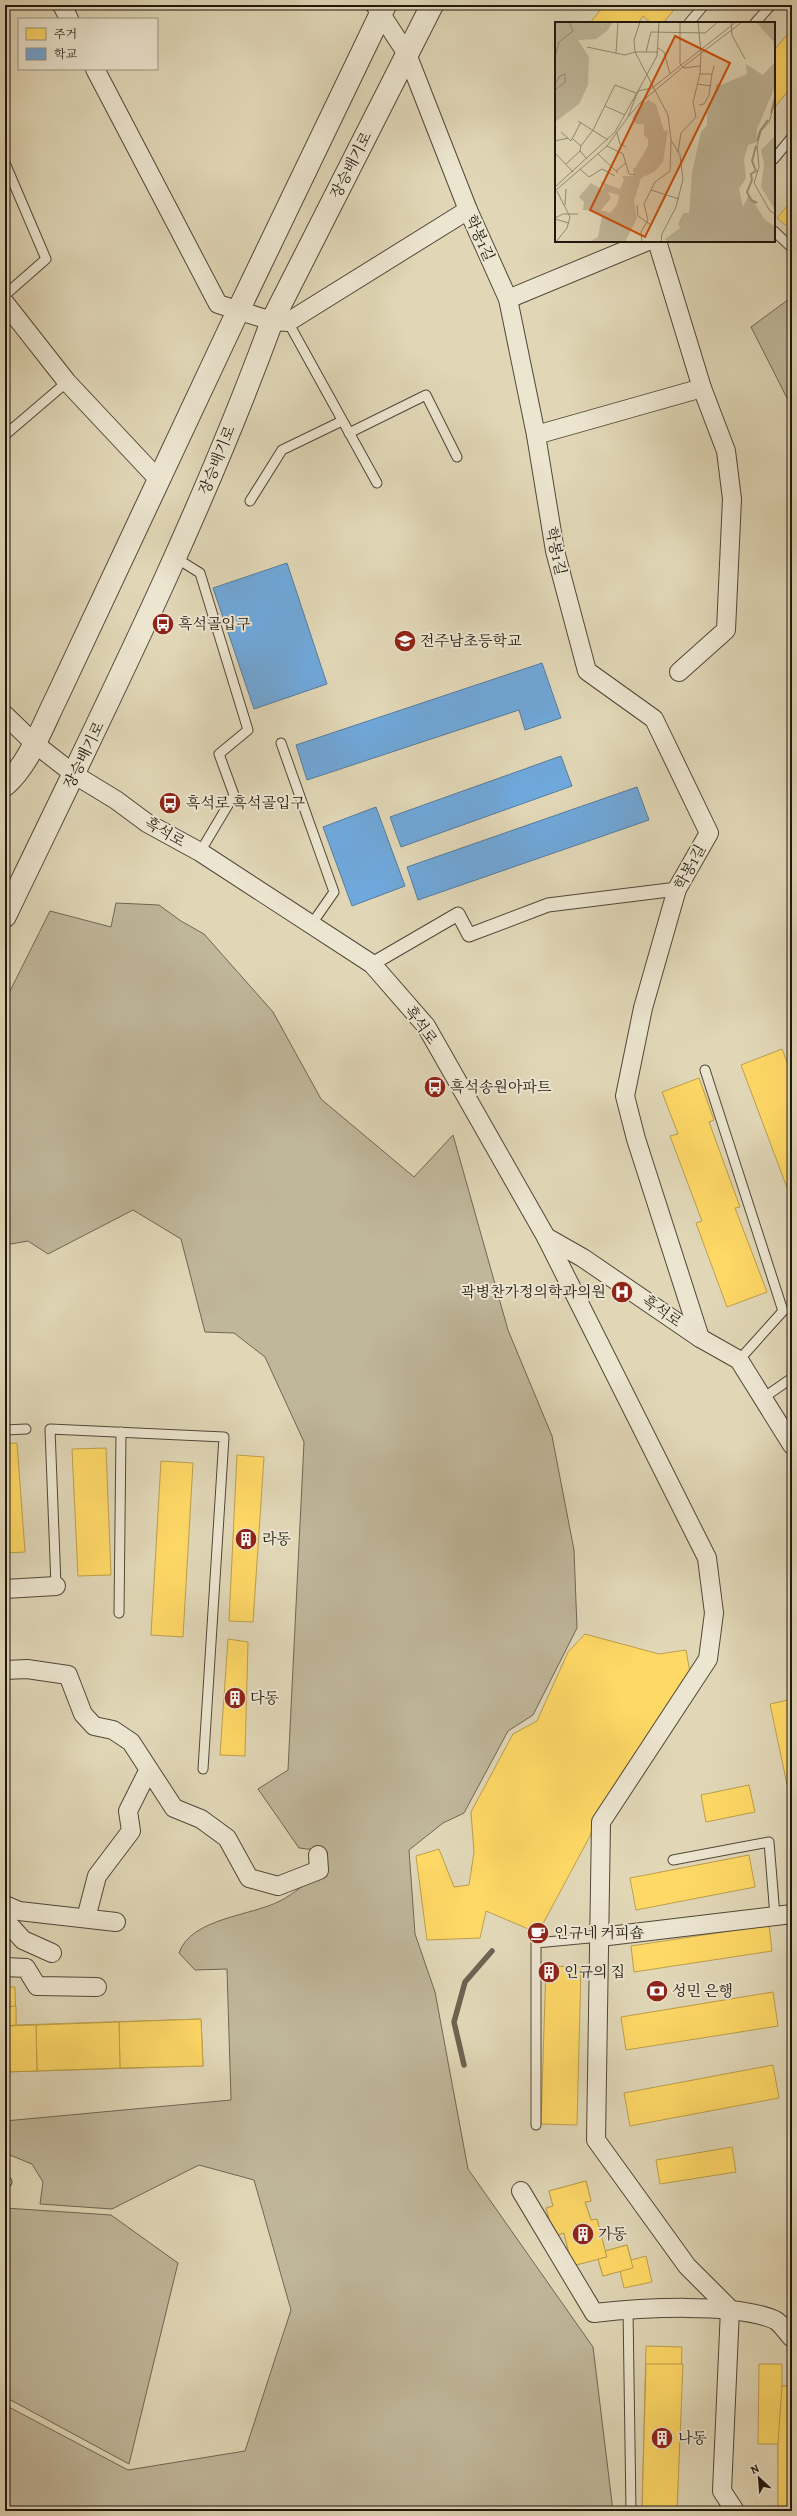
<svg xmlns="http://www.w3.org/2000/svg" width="797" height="2516" font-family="Alegreya,'Noto Serif KR',serif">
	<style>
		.green { fill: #c0b69a; stroke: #706654 }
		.homes { fill: #ffd966; stroke: #bc9f4c }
		.schools { fill: #6fa8dc; stroke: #577c9e }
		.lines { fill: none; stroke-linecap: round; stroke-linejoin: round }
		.stream { stroke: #6c6351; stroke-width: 5.5 }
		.service-casing { stroke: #504738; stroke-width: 11 }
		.pedestrian-casing { stroke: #504738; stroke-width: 15 }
		.minor-casing { stroke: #504738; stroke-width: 20 }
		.tertiary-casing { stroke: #504738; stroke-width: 24 }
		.service { stroke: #ece5d0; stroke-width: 9 }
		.pedestrian { stroke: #ece5d0; stroke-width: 13 }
		.minor { stroke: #ece5d0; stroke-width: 18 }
		.tertiary { stroke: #ece5d0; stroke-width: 22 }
		.labels { text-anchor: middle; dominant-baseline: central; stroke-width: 4; stroke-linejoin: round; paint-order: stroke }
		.street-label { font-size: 15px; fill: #1f170e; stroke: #ece5d0 }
		.poi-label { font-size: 15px; fill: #1f170e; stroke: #ece5d0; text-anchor: start }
		.inset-river { fill: none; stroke: #9f967e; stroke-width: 2 }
		.inset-road { fill: none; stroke: #938a73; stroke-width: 1 }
		.view { fill: #ca4f0c; fill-opacity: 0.15; stroke: #ca4f0c; stroke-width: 2 }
		.inset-edge { fill: none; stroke: #1f170e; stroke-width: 2 }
	</style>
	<rect width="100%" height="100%" fill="#e1d7b7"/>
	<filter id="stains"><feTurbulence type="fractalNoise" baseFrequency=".005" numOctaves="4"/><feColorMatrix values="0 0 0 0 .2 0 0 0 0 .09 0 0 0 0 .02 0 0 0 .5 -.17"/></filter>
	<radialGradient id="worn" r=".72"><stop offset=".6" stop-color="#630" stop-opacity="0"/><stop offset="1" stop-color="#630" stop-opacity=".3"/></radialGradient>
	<g class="green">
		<path d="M789 299 792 301V408L751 327Z"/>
		<path d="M116 903 159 905 181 921 204 934 273 1012 321 1099 414 1177 453 1135 508 1330 552 1436 574 1550 577 1628 533 1715 508 1731 464 1813 443 1823 409 1850 415 1934 435 1992 468 2169 593 2347 613 2511H5V2405L128 2470 245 2451 291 2310 254 2180 199 2165 112 2209 40 2204 43 2182 32 2164 5 2153V2121L231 2100 227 1969 195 1970 179 1953C191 1918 251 1916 280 1901 294 1894 307 1882 320 1872L324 1851 299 1848 258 1789 288 1770 304 1442 265 1357 234 1333 205 1332 181 1239 133 1210 48 1254 28 1241 5 1245V1001L50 911 111 927Z"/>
		<path d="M5 2208 111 2215 178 2263 129 2464 5 2397Z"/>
	</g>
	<g class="homes">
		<path d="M604 5H678L663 23H651L643 16 638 23H590Z"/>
		<path d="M792 29V86L774 108V50Z"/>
		<path d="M792 200V230L777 218Z"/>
		<path d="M782 1049 792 1075V1201L741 1065Z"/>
		<path d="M699 1078 714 1120 709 1122 740 1207 735 1208 767 1292 727 1307 696 1223 702 1221 670 1136 678 1134 662 1092Z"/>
		<path d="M17 1443 25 1552 5 1553V1444Z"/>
		<path d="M106 1448 111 1575 78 1576 72 1449Z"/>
		<path d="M237 1455 264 1457 253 1622 229 1621Z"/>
		<path d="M161 1461 193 1463 183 1637 151 1635Z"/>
		<path d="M585 1634 659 1654 686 1650 692 1684 601 1806 590 1836 538 1933 486 1911 480 1938 427 1940 416 1856 439 1849 454 1887 469 1885 474 1852 471 1812 513 1734 537 1721 568 1652Z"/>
		<path d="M228 1639 248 1642 245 1756 220 1755Z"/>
		<path d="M792 1699V1808L770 1704Z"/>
		<path d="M749 1785 755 1812 706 1822 701 1795Z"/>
		<path d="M749 1855 755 1887 636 1910 630 1878Z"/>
		<path d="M769 1925 772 1951 634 1972 631 1946Z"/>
		<path d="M546 1966 581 1967 577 2125 541 2124Z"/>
		<path d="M546 1966H559L545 1978Z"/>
		<path d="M5 1987H15L16 2025 201 2019 203 2066 5 2072Z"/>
		<path d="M773 1992 778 2026 626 2050 621 2017Z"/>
		<path d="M16 2006V2025L5 2026V2007Z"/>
		<path d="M201 2019 203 2066 120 2068 119 2022Z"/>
		<path d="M119 2022 120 2068 37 2071 36 2025Z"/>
		<path d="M36 2025 37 2071 5 2072V2026Z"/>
		<path d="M773 2065 779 2098 630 2126 624 2093Z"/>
		<path d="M732 2147 736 2172 660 2184 656 2160Z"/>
		<path d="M586 2181 591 2201 585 2202 591 2220 597 2219 605 2251 627 2245 631 2260 646 2256 652 2282 624 2288 620 2271 603 2276 598 2259 572 2266 564 2233 554 2236 546 2208 553 2206 549 2191Z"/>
		<path d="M586 2181 591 2201 585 2202 591 2220 597 2219 607 2257 572 2266 564 2233 554 2236 546 2208 553 2206 549 2191Z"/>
		<path d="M627 2245 633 2268 603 2276 598 2259 607 2257 605 2251Z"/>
		<path d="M646 2346 682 2347 677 2511H642Z"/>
		<path d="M646 2364H683L677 2511H642Z"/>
		<path d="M759 2364H782V2386H792V2511H778V2444H758Z"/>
		<path d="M782 2386H792V2511H778V2444Z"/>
	</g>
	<g class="schools">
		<path d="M287 563 327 684 254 709 213 588Z"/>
		<path d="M542 663 561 718 525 730 519 710 307 780 296 745Z"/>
		<path d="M561 756 572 786 401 847 390 817Z"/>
		<path d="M637 787 649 820 418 900 407 867Z"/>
		<path d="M376 807 405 886 352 906 323 827Z"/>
	</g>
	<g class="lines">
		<path class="stream" d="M464 2065 454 2022 465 1982 492 1951"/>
		<g class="service-casing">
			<g id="service">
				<path d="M689 23 704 5"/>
				<path d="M755 23 771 5"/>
				<path d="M774 159 792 137"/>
				<path d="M5 163 46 259 5 295"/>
				<path d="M774 231 792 248"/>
				<path d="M288 322 377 483"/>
				<path d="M349 433 426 395 457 457"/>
				<path d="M5 435 67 382"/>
				<path d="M250 501 282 450 342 421"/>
				<path d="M176 558 200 573 248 730 219 754 234 795 200 852"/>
				<path d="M281 743 334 892 311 925"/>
				<path d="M705 1070 783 1311 739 1360"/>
				<path d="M763 1398 792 1378"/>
				<path d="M5 1430 26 1429"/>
				<path d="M56 1586 50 1429 224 1437 203 1769"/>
				<path d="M119 1613 121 1432"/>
				<path d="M673 1860 769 1842 775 1916"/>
				<path d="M536 2125V1943L600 1937"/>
				<path d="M5 2182H7"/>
				<path d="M628 2309 631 2511"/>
			</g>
		</g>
		<g class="pedestrian-casing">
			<path id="pedestrian" d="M372 964 458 914 469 935 548 905 677 889"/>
		</g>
		<g class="minor-casing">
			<g id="minor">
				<path d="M62 5 69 19"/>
				<path d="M375 5 407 54 468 210 508 299 536 435 555 551 587 671 654 719 709 833 677 889 643 1008 625 1096 636 1139 700 1338"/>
				<path d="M95 69 218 304 272 321 288 322 468 210"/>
				<path d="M657 241 702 388 726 451 732 499 726 630 679 672"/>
				<path d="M508 299 648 241"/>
				<path d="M5 303 67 382 158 479"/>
				<path d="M536 435 702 388"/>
				<path d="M5 715 34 743 75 775 116 800 147 823 200 852 372 964 426 1026 546 1237 583 1258 700 1338 739 1360 792 1445"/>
				<path d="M546 1237 707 1558 714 1613 708 1659 601 1822 596 2140 687 2266 730 2309 722 2491 735 2511"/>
				<path d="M5 1589 56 1586"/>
				<path d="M5 1670 27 1669 68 1675 83 1714 94 1726 113 1730 131 1742 174 1808 201 1819 227 1838 249 1878 278 1886 319 1870 318 1855"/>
				<path d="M5 1905 19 1911 116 1922"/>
				<path d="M86 1918 97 1876 131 1831 128 1811 148 1771"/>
				<path d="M5 1920 23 1940 52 1953"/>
				<path d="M600 1937 792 1914"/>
				<path d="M5 1967 26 1968 37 1986 97 1987"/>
				<path d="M521 2191 594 2313C639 2308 735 2302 775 2320 781 2323 787 2333 792 2338"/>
			</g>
		</g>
		<g class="tertiary-casing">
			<g id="tertiary">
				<path d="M5 785C29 764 42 727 56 699L238 311 385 5"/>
				<path d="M5 916C99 720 197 526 272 321L432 5"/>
			</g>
		</g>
		<use href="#service" class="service"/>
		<use href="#pedestrian" class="pedestrian"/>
		<use href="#minor" class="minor"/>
		<use href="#tertiary" class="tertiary"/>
	</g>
	<defs>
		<g id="bus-disc" transform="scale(1.15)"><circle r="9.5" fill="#8f2418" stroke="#ece5d0"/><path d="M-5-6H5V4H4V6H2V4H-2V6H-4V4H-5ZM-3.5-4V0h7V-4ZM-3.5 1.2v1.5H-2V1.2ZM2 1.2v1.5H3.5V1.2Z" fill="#fff"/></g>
		<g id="school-disc" transform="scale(1.15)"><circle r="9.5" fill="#8f2418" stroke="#ece5d0"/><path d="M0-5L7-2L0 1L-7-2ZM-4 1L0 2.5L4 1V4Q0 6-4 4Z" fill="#fff"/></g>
		<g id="hospital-disc" transform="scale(1.15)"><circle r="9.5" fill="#8f2418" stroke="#ece5d0"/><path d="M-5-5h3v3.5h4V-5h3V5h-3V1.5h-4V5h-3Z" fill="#fff"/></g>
		<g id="building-disc" transform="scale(1.15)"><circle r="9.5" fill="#8f2418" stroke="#ece5d0"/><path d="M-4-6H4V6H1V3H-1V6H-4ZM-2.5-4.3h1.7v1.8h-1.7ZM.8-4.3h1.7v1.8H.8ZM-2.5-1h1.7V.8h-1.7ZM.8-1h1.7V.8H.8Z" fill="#fff"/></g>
		<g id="cafe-disc" transform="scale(1.15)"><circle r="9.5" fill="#8f2418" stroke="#ece5d0"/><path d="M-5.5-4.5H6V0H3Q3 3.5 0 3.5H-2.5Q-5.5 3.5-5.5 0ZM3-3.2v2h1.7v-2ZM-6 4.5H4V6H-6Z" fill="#fff"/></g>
		<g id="bank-disc" transform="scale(1.15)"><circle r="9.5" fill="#8f2418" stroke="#ece5d0"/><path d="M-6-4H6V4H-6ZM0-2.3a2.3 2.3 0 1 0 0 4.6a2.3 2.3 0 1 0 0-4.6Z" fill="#fff"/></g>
	</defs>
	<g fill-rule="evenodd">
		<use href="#bus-disc" x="163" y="624"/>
		<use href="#school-disc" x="405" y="641"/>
		<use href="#bus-disc" x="170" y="803"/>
		<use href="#bus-disc" x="435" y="1087"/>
		<use href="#hospital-disc" x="622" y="1292"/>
		<use href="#building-disc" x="246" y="1539"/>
		<use href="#building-disc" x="235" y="1698"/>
		<use href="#cafe-disc" x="538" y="1933"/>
		<use href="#building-disc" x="549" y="1972"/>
		<use href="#bank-disc" x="657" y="1991"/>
		<use href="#building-disc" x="583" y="2234"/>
		<use href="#building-disc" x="662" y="2438"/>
	</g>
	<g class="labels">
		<g class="street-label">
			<text transform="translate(351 165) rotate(-63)">장승배기로</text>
			<text transform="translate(480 238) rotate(66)">학봉1길</text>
			<text transform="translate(217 460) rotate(-68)">장승배기로</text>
			<text transform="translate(556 551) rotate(78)">학봉1길</text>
			<text transform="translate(84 755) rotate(-64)">장승배기로</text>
			<text transform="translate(165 832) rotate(30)">흑석로</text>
			<text transform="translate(690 867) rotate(-62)">학봉1길</text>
			<text transform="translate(421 1025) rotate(54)">흑석로</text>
			<text transform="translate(662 1311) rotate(35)">흑석로</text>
		</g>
		<g class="poi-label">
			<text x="178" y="624">흑석골입구</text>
			<text x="420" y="641">전주남초등학교</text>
			<text x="186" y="803">흑석로 흑석골입구</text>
			<text x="450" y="1087">흑석송원아파트</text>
			<text x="606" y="1292" text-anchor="end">곽병찬가정의학과의원</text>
			<text x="262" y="1539">라동</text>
			<text x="250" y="1698">다동</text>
			<text x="554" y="1933">인규네 커피숍</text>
			<text x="564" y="1972">인규의 집</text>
			<text x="672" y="1991">성민 은행</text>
			<text x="598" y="2234">가동</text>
			<text x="678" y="2438">나동</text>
		</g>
	</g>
	<g transform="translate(555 22)">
		<rect width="220" height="220" fill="#e1d7b7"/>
		<path d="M0 0H58L52 9 41 17 23 18 34 35 33 63 24 82 0 100ZM201 0H220V21ZM220 40V65L202 107 201 120 193 123 189 137 191 156 184 167 188 185 194 172 209 197 220 205V220H112L110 217 125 206 123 202 128 191H134L137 151 146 110 152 103V91L161 69V62L166 63 192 52 191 42 208 53ZM93 78 101 82 109 109 113 108 108 140 99 150 86 156 79 179 82 196 70 220H34L43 215 47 194 36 188H28L29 180 24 175 36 161 48 168 49 164 44 159 65 167 69 158 67 154H79L78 146H80L93 124V117L89 113V102H81L77 96 83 86ZM53 170 64 173 62 183 55 191 46 188 56 176ZM220 114V188L206 165 209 142 206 128Z" fill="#c0b69a" fill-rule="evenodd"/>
		<path class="inset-river" d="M216 91 220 76M202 119 205 109 213 98M201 124 197 139 201 149 196 152 197 158 192 170 196 178 202 181"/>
		<path class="inset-road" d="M85 0 79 18 80 30 113 93 116 118 125 133 128 157 121 185 107 212 106 220M125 0V42L129 46 145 44M176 0 177 13 190 37M32 25 70 33 80 30H103M103 26 109 30 115 52M91 30 96 10 150 11 163 0M61 31 63 0M0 35 4 20 18 9 14 0M145 52H157L159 44M0 62 5 54 10 52V60L0 68M142 62 156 64M83 69 97 66 181 0M220 80 214 100 206 109 202 123 204 145 199 161 215 189 220 192M144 83 149 82 154 73 157 52M50 84 70 93M73 95 85 81 128 45 187 0M23 99 53 118M38 108 60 63 81 71M6 110 16 119 26 100M62 111 65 122 71 125M18 117 26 124 25 129M0 119 13 116M26 124 38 108M52 124 68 132 74 152 80 153M123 130 126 111 141 95 138 80 145 52 146 31 143 0M0 131 18 150M43 132 63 151M11 142 25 129 32 137M25 147 34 155 47 147 60 154M61 149 71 141M0 165 60 110 83 69M96 168 124 177M0 169 52 124 73 95 83 69 102 34 104 0M10 183 11 167M82 183 83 194 96 203 111 173M0 196 8 192H23M0 197 14 201M1 220 12 206 15 195 2 169M87 220 86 210 93 198 89 182 100 160 115 149 116 119"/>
		<path class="view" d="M120 14 175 41 90 215 35 188Z"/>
		<rect width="220" height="220" class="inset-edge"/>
	</g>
	<rect width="797" height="2516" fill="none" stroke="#e1d7b7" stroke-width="20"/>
	<rect x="6" y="6" width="785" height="2504" fill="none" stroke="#1f170e" stroke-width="2"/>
	<rect x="10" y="10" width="777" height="2496" fill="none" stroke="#1f170e"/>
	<rect x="18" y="18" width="140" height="52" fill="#ece5d0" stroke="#9a9382"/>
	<rect x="26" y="28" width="20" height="12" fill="#ffd966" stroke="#9a9382"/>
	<text x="54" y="38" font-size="12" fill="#1f170e">주거</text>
	<rect x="26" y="48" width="20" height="12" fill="#6fa8dc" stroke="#9a9382"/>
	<text x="54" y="58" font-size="12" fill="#1f170e">학교</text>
	<g transform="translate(759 2478) rotate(334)" stroke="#ece5d0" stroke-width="3" paint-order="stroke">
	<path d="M0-3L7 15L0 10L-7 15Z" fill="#1f170e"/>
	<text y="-6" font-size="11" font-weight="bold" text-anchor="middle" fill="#1f170e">N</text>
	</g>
	<rect width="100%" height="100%" filter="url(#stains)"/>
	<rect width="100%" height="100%" fill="url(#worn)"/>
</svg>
